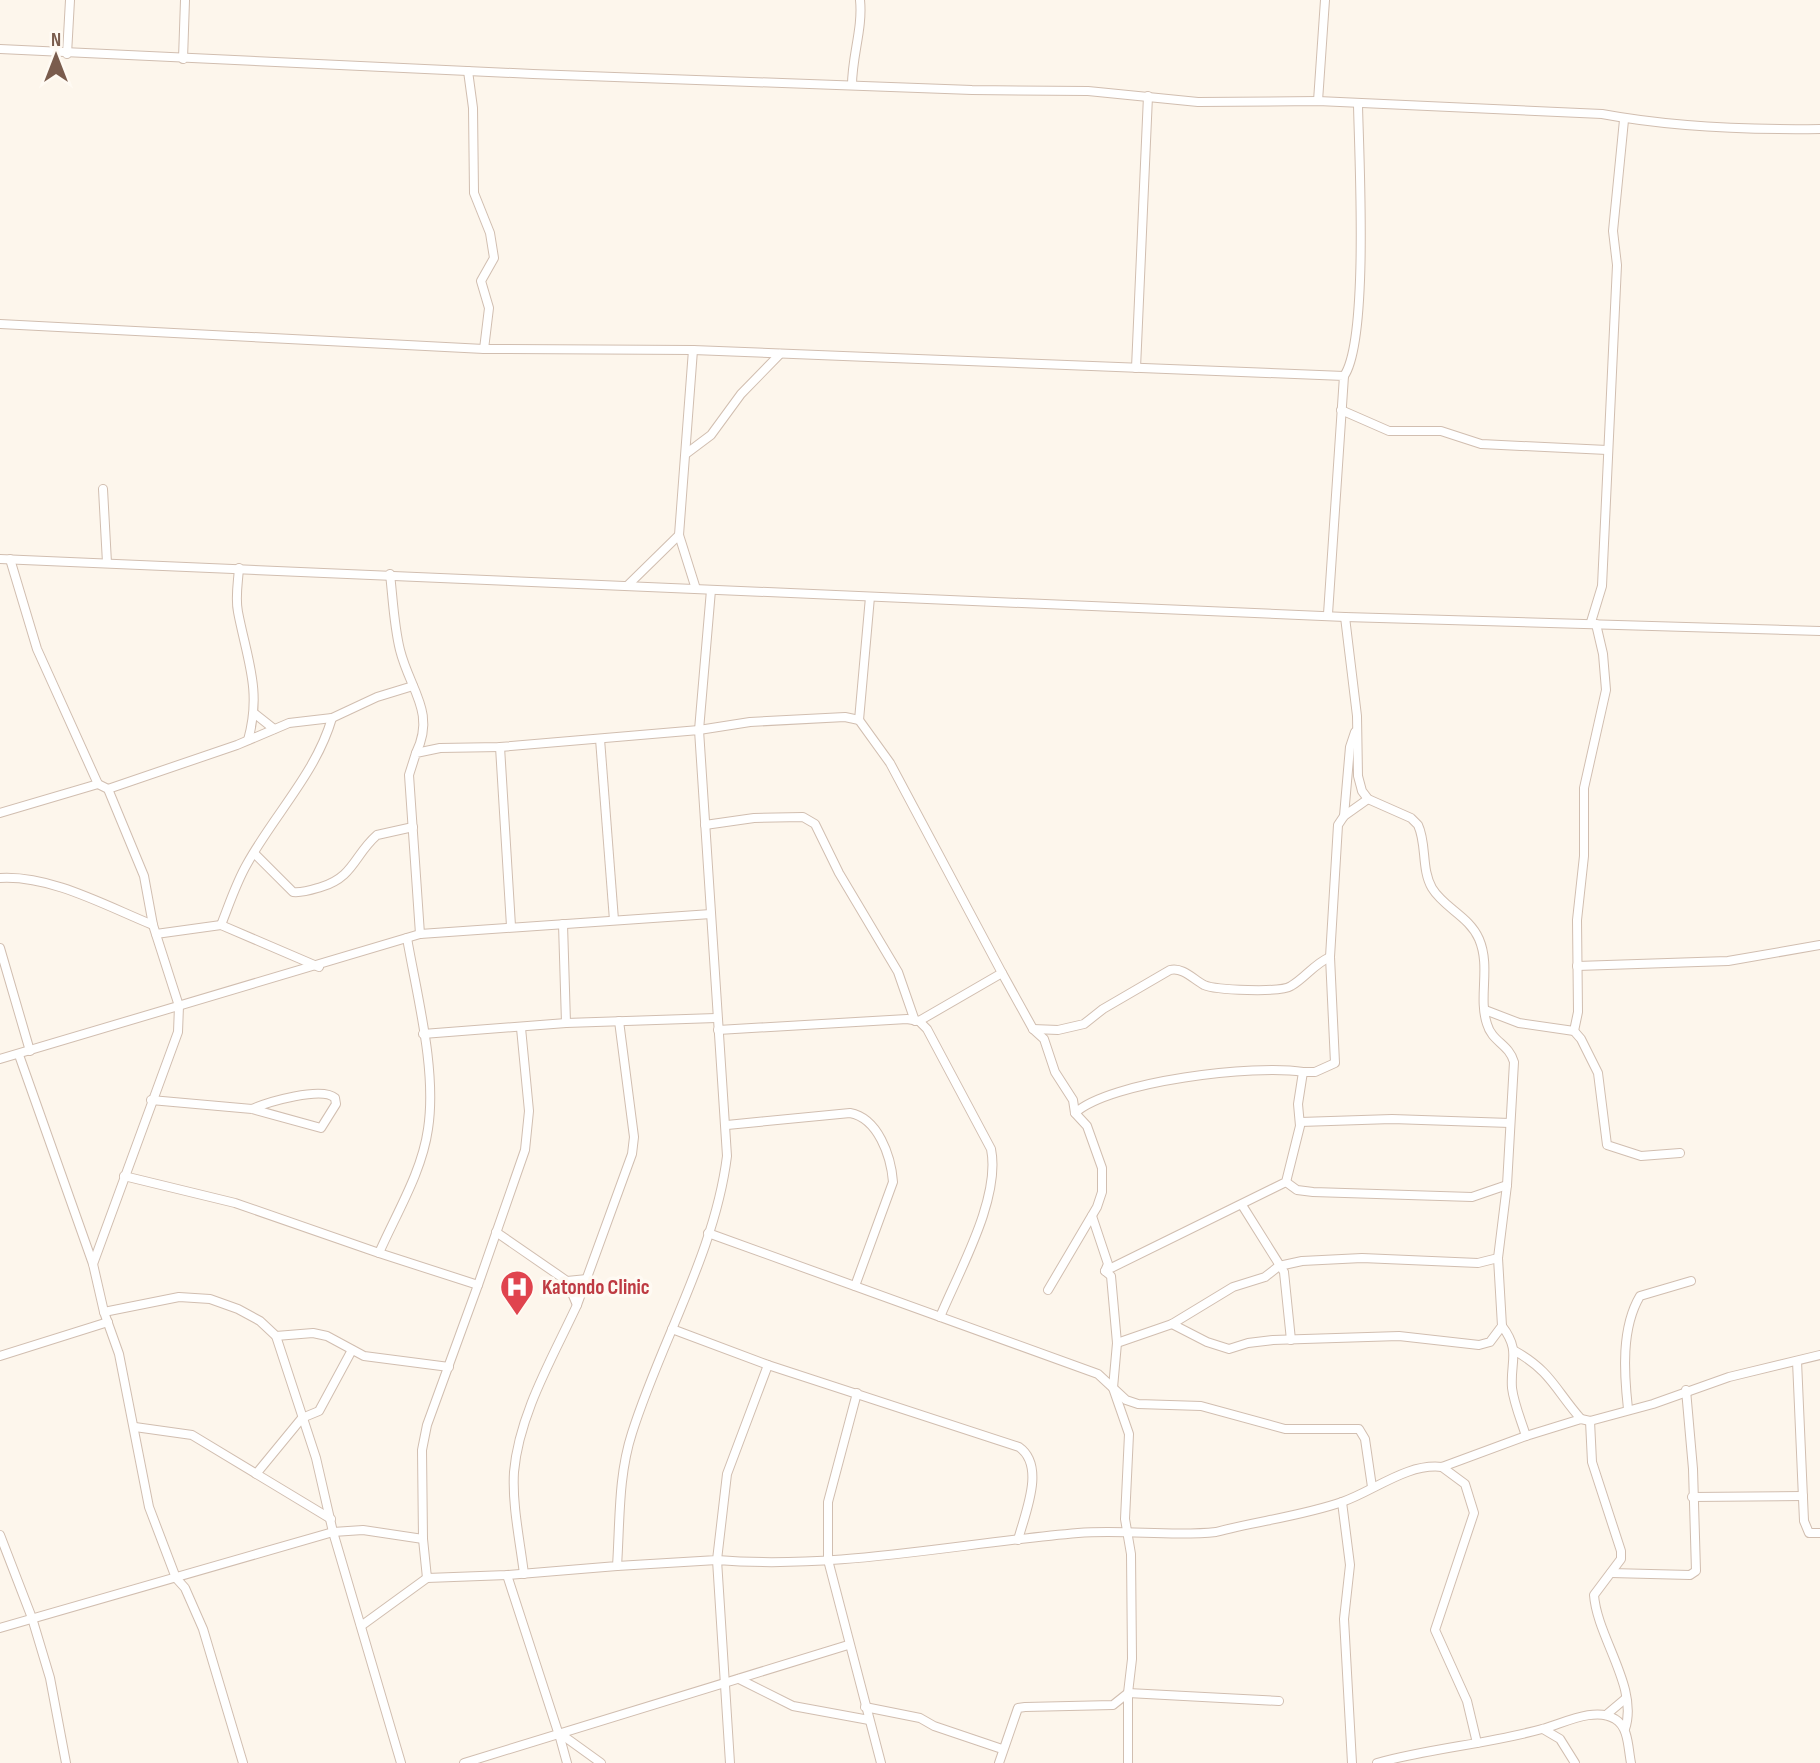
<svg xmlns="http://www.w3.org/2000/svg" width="1820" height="1763" font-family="'Sofia Sans Condensed',sans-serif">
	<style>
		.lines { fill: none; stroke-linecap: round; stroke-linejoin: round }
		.street-casing { stroke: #d1beb0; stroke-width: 10 }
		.street { stroke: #fff; stroke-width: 8 }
		.labels { text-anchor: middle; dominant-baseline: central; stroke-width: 7; stroke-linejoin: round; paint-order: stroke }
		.health-label { font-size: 21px; font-weight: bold; fill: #be3a42; stroke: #fffaf3; text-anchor: start }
	</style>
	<rect width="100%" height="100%" fill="#fdf6ec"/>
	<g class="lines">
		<g class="street-casing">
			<g id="street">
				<path d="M0 49 533 74 972 90 1088 91 1198 102 1318 101 1602 114C1672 127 1748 130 1820 129"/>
				<path d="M67 54 70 0"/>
				<path d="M183 59 185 0"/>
				<path d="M468 71 473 108 474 193 490 233 494 258 481 281 489 308 484 349"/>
				<path d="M852 85C852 56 863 28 860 0"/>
				<path d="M1318 101 1325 0"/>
				<path d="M0 324 484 349 693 350 1344 376 1328 614"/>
				<path d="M1136 368 1148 96"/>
				<path d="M1344 376C1369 340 1359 156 1358 105"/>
				<path d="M1341 410 1389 431H1441L1481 444 1607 450"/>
				<path d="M687 453 711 435 741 394 780 354"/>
				<path d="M103 489 107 563"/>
				<path d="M679 535 696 589"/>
				<path d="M0 559 1345 617 1820 631"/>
				<path d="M10 559 37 649 98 784 108 789 144 876 153 925 179 1006 178 1032 93 1264"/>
				<path d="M239 568C238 583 235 598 238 612 247 659 262 691 248 740"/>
				<path d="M390 574C393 600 394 626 400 650 410 690 436 712 416 753"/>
				<path d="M628 585 679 535 693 350"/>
				<path d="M711 590 699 730 750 722 845 717 859 720 890 763 1002 973 919 1021"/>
				<path d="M1591 622 1602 586 1617 265 1613 231 1624 120"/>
				<path d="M255 714 274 729"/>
				<path d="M859 720 870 597"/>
				<path d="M600 739 614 920"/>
				<path d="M500 747 511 926"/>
				<path d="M108 789 237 745 289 723 332 718 377 697 413 686"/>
				<path d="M0 813 98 784"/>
				<path d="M1344 816 1350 747 1355 732"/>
				<path d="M705 825 754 818 803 817 815 824 839 873 898 972 915 1021"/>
				<path d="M254 853 293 892C303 893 311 890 321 887 354 877 354 855 377 835L413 827"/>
				<path d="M0 878C51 875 106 906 153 925"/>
				<path d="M563 924 566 1023"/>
				<path d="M221 925C229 905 236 883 247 864 274 815 316 773 332 718"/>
				<path d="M156 934 221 925 319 967"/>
				<path d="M407 938C417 996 437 1071 428 1129 422 1172 396 1214 379 1253L478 1285 427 1425 422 1450 423 1539 427 1578 507 1575 617 1566C620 1522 618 1476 632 1433 661 1341 715 1252 727 1156L699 730 500 747 440 748 416 753 409 775 420 934"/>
				<path d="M0 948 30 1051"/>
				<path d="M1577 966 1728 961 1820 945"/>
				<path d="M1002 973 1033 1029 1044 1039 1055 1072 1073 1100 1075 1113 1087 1126 1102 1168V1192L1097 1207 1048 1290"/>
				<path d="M1485 1010 1519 1023 1574 1031 1581 1039 1598 1073 1607 1145 1641 1156 1680 1153"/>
				<path d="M1033 1029 1058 1030 1084 1024 1103 1009 1170 970C1183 967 1193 979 1204 985 1215 990 1280 993 1291 986 1305 978 1314 964 1330 957"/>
				<path d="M718 1030 907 1019 919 1021 927 1029 991 1149C1001 1198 959 1271 940 1317"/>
				<path d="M1574 1031 1578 1012 1577 920 1584 856V788L1606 690 1603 654 1596 624"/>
				<path d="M423 1034 566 1023 716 1018"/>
				<path d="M19 1055 93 1264 104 1312 119 1354 149 1507 176 1578 185 1588 203 1629 243 1763"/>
				<path d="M0 1059 420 934 711 914"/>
				<path d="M1303 1072H1315L1335 1063 1330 957 1338 825 1344 816 1368 799"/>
				<path d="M151 1100 252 1109 321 1128 336 1104 335 1098C322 1086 268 1102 252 1109"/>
				<path d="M1075 1113C1110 1081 1256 1064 1303 1072L1298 1104 1300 1126 1286 1182 1105 1271"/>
				<path d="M1300 1122 1392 1119 1510 1123"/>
				<path d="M727 1125 850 1113C878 1118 891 1156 893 1182L855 1286"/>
				<path d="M124 1176 235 1203 379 1253"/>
				<path d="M1286 1182 1297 1190 1313 1192 1472 1197 1507 1185"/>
				<path d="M1242 1205 1284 1272 1291 1340"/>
				<path d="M1092 1216 1108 1264 1105 1271 1111 1276 1117 1343 1113 1388 1129 1434 1125 1519 1131 1554 1132 1659 1128 1693V1763"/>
				<path d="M496 1232 567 1281 577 1305 632 1154 634 1137 619 1021"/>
				<path d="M708 1233 1098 1374 1126 1400 1138 1404 1201 1406 1285 1429H1359L1365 1439 1372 1487"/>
				<path d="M567 1281 587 1279"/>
				<path d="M478 1285 525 1150 529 1111 521 1028"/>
				<path d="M104 1312 179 1297 210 1299 238 1309 260 1321 276 1336 316 1458 333 1532 401 1763"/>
				<path d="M1172 1324 1207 1342 1229 1349 1248 1343 1273 1340 1399 1336 1479 1345 1490 1342 1502 1326 1498 1258 1507 1185 1514 1062C1509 1044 1492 1042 1487 1024 1478 997 1491 967 1479 939 1469 916 1444 908 1432 888 1421 869 1427 844 1418 825L1411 818 1368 799 1362 791 1358 776 1357 716 1345 617"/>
				<path d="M1502 1326C1521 1351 1510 1361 1512 1388 1514 1404 1521 1420 1526 1436"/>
				<path d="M672 1329 768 1365 1019 1447C1046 1466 1025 1513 1018 1540"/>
				<path d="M276 1336 313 1333 327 1336 364 1356 449 1367"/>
				<path d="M1117 1343 1172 1324 1233 1287 1265 1277 1279 1266 1302 1261 1362 1258 1478 1263 1498 1258"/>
				<path d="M1515 1351C1551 1371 1556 1391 1581 1419"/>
				<path d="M0 1356 108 1322"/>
				<path d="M1797 1361 1804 1521 1809 1533H1820"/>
				<path d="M857 1393 828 1502V1560L881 1763"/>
				<path d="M1628 1409C1624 1373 1621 1328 1640 1296L1691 1281"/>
				<path d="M1590 1421 1592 1462 1621 1551V1559L1594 1595C1597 1637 1639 1688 1625 1729"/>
				<path d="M135 1427 192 1435 331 1519"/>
				<path d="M1442 1467 1465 1484 1474 1513 1435 1630 1467 1701 1477 1743"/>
				<path d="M256 1474 302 1418 319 1411 352 1350"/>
				<path d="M1692 1497 1803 1496"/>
				<path d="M1342 1502 1350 1565 1344 1619 1352 1763"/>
				<path d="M0 1535 32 1618 50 1678 66 1763"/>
				<path d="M617 1566 717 1560 727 1474 768 1365"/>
				<path d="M1611 1573 1690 1575 1696 1571 1693 1469 1686 1390"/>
				<path d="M524 1574C520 1541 512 1505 514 1472 519 1414 553 1357 577 1305"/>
				<path d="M507 1575 558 1732 601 1763"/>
				<path d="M361 1626 427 1578"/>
				<path d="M0 1628 333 1532 363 1530 423 1539"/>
				<path d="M739 1679 793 1706 869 1720"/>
				<path d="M865 1707 920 1718 934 1726 1002 1749"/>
				<path d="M1606 1715 1625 1699"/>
				<path d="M1543 1729 1560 1739 1575 1763"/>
				<path d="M559 1734 567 1763"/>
				<path d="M464 1763 848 1645"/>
				<path d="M730 1763 717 1560C837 1570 959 1543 1078 1533 1124 1529 1171 1537 1216 1532 1257 1521 1302 1516 1342 1502 1374 1491 1407 1463 1442 1467L1526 1436 1581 1419 1590 1421 1653 1404 1729 1377 1820 1355"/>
				<path d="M999 1763 1018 1708 1025 1707 1113 1705 1128 1693 1279 1701"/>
				<path d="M1377 1763C1431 1748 1488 1744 1542 1729 1562 1724 1595 1706 1615 1719 1629 1727 1628 1749 1631 1763"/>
			</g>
		</g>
		<use href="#street" class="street"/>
	</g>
	<defs>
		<g id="hospital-pin" transform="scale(1.75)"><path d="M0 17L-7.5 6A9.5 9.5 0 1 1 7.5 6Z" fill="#e0444e" stroke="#fffaf3"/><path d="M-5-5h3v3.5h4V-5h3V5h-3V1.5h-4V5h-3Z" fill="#fff"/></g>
	</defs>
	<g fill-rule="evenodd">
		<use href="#hospital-pin" x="517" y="1287"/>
	</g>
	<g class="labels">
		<g class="health-label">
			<text x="542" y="1287">Katondo Clinic</text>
		</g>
	</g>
	<g transform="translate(56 56)" stroke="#fffaf3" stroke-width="5" paint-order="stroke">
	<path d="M0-5L12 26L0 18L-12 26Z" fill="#7a5c4d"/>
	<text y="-10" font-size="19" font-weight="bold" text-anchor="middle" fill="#7a5c4d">N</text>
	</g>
</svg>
